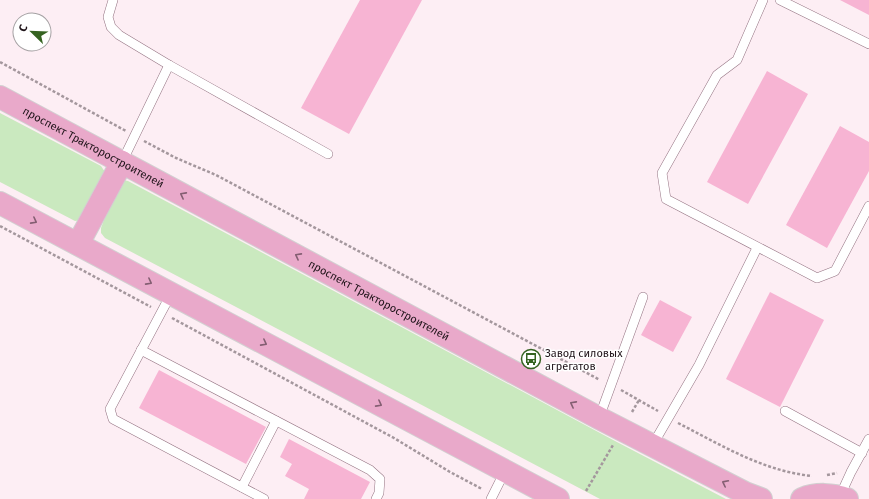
<svg xmlns="http://www.w3.org/2000/svg" width="869" height="499" font-family="'Fira Sans',sans-serif">
	<style>
		.green { fill: #cae9bf }
		.building { fill: #f7b4d3 }
		.lines { fill: none; stroke-linecap: round; stroke-linejoin: round }
		.service-casing { stroke: #947382; stroke-width: 10 }
		.primary-casing { stroke: #d2d0d1; stroke-width: 24 }
		.path { stroke: #a4979d; stroke-width: 2.5; stroke-dasharray: 3 2; stroke-linecap: butt }
		.service { stroke: #fff; stroke-width: 9 }
		.primary { stroke: #e9a9ca; stroke-width: 22 }
		.oneway { stroke: #845e72 }
		.labels { text-anchor: middle; dominant-baseline: central; stroke-width: 3; stroke-linejoin: round; paint-order: stroke }
		.street-label { font-size: 11px; fill: #1f1319; stroke: #fff }
		.poi-label { font-size: 11px; fill: #1f1319; stroke: #fff; text-anchor: start }
	</style>
	<rect width="100%" height="100%" fill="#fdeef4"/>
	<g class="green">
		<path d="M0 113 101 166 105 172 81 220 75 221 0 182Z"/>
		<path d="M123 180 128 181 615 441 726 499H600L105 238 101 233V228L118 183Z"/>
	</g>
	<g class="building">
		<path d="M360 0H422L349 134 301 108Z"/>
		<path d="M840 0H869V15Z"/>
		<path d="M767 71 808 94 748 204 707 182Z"/>
		<path d="M840 126 869 142V171L827 248 786 225Z"/>
		<path d="M770 292 824 320 780 407 726 379Z"/>
		<path d="M660 300 692 317 673 352 641 335Z"/>
		<path d="M159 370 266 427 246 464 139 408Z"/>
		<path d="M289 439 370 482 361 499H304L309 489 285 476 292 464 280 457Z"/>
	</g>
	<g class="lines">
		<g class="service-casing">
			<g id="service">
				<path d="M113 0 108 17 111 27 119 35 169 65 328 154"/>
				<path d="M763 0 737 60 717 75 662 173 666 199 817 278 835 271 869 206"/>
				<path d="M780 0 869 44"/>
				<path d="M122 162 169 65"/>
				<path d="M171 294 110 409 113 419 264 499"/>
				<path d="M141 350 370 470 380 479 379 493 376 499"/>
				<path d="M785 411 862 453"/>
				<path d="M599 418 643 297"/>
				<path d="M652 446 699 365 757 248"/>
				<path d="M242 487 276 421"/>
				<path d="M840 496 851 472 869 439"/>
				<path d="M491 499 505 471"/>
			</g>
		</g>
		<g class="primary-casing">
			<g id="primary">
				<path id="s1" d="M0 97 599 418 745 493 761 499"/>
				<path d="M0 203 558 499"/>
				<path d="M78 244 122 162"/>
				<path d="M802 499C816 493 833 494 847 499"/>
			</g>
		</g>
		<g class="path">
			<path d="M0 62 126 131"/>
			<path d="M144 141 176 158 216 175 600 380"/>
			<path d="M0 226 151 307"/>
			<path d="M172 318 394 438 450 472 482 489"/>
			<path d="M621 390 658 411"/>
			<path d="M632 412 639 400"/>
			<path d="M678 423C721 445 763 471 812 476"/>
			<path d="M827 475 837 473"/>
			<path d="M586 491 613 445"/>
		</g>
		<use href="#service" class="service"/>
		<use href="#primary" class="primary"/>
	</g>
	<defs><path id="oneway-chevron" d="M-2-3.5L2.5 0L-2 3.5" fill="none" stroke-width="1.6" stroke-linecap="round" stroke-linejoin="round"/></defs>
	<g class="oneway">
		<use href="#oneway-chevron" transform="translate(183 195) rotate(-152)"/>
		<use href="#oneway-chevron" transform="translate(34 221) rotate(28)"/>
		<use href="#oneway-chevron" transform="translate(298 256) rotate(-152)"/>
		<use href="#oneway-chevron" transform="translate(149 282) rotate(28)"/>
		<use href="#oneway-chevron" transform="translate(264 343) rotate(28)"/>
		<use href="#oneway-chevron" transform="translate(379 404) rotate(28)"/>
		<use href="#oneway-chevron" transform="translate(573 404) rotate(-152)"/>
		<use href="#oneway-chevron" transform="translate(725 483) rotate(-153)"/>
	</g>
	<defs>
		<g id="bus-ring" transform="scale(1)"><circle r="9.5" fill="#fff" stroke="#356321" stroke-width="1.5"/><path d="M-5-6H5V4H4V6H2V4H-2V6H-4V4H-5ZM-3.5-4V0h7V-4ZM-3.5 1.2v1.5H-2V1.2ZM2 1.2v1.5H3.5V1.2Z" fill="#356321"/></g>
	</defs>
	<g fill-rule="evenodd">
		<use href="#bus-ring" x="531" y="359"/>
	</g>
	<g class="labels">
		<g class="street-label">
			<text stroke="none"><textPath href="#s1" startOffset="106">проспект Тракторостроителей</textPath></text>
			<text stroke="none"><textPath href="#s1" startOffset="430">проспект Тракторостроителей</textPath></text>
		</g>
		<g class="poi-label">
			<text x="545" y="353">Завод силовых<tspan x="545" dy="13">агрегатов</tspan></text>
		</g>
	</g>
	<g transform="translate(32 32) rotate(293)"><circle r="19" fill="#ffffff" stroke="#a5a1a3"/>
	<path d="M0-3L7 15L0 10L-7 15Z" fill="#356321"/>
	<text y="-6" font-size="11" font-weight="bold" text-anchor="middle" fill="#1f1319">С</text>
	</g>
</svg>
